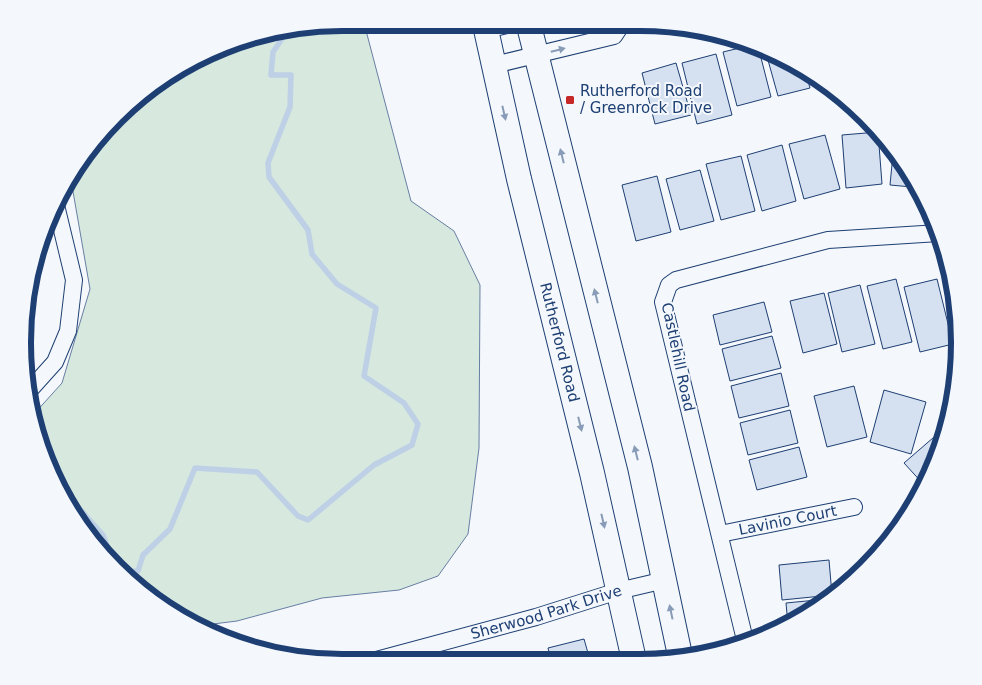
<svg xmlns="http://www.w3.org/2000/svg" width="982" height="685" font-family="'DejaVu Sans',sans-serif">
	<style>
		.green { fill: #d7e8df; stroke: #687fa3 }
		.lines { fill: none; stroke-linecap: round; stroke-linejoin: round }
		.stream { stroke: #bed0e5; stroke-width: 5.5 }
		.building { fill: #d5e0f0; stroke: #1d3f73 }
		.street-casing { stroke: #1d3f73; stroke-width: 18 }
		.secondary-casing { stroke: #1d3f73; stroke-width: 26 }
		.street { stroke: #f4f7fb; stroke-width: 16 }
		.secondary { stroke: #f4f7fb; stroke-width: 24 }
		.oneway { fill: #889bb7 }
		.poi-dot { fill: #c62828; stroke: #f4f7fb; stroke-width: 2 }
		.labels { text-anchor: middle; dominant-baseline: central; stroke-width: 4; stroke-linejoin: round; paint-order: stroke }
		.poi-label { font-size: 15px; fill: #1d3f73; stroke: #f4f7fb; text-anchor: start }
		.street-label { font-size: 15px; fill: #1d3f73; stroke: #f4f7fb }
		.rim { fill: none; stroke: #1d3f73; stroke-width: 6 }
	</style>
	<rect width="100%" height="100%" fill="#f4f7fb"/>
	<path class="green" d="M342 23H364L411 201 454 231 480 285 479 448 468 534 438 576 399 590 322 598 237 621 197 626 102 554 55 484 34 414 62 383 90 289 71 180 102 132 165 76 259 33Z"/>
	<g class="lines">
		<g class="stream">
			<path d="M71 507 77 506 103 535 113 562"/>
			<path d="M126 572 138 571 143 555 170 529 195 468 257 472 298 516 308 520 374 465 412 445 418 424 404 403 364 376 376 308 337 284 312 254 308 230 269 177 268 163 290 107 291 75H271L273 52 288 30"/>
		</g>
	</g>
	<g class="building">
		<path d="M748 46 759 50 771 97 737 106 723 52Z"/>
		<path d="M766 53 800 66 805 70 810 88 778 96Z"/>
		<path d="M716 54 732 115 697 124 682 63Z"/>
		<path d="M676 63 691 115 655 124 642 73Z"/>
		<path d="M878 132 882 184 846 188 842 135Z"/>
		<path d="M825 135 840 189 804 199 789 144Z"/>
		<path d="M782 145 796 201 762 211 747 155Z"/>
		<path d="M893 154 912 187 890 185Z"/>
		<path d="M741 156 755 211 721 220 706 164Z"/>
		<path d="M700 170 714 221 680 230 666 179Z"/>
		<path d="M657 176 671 232 636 241 622 185Z"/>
		<path d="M896 279 912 342 883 349 867 286Z"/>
		<path d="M937 279 953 344 920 352 904 287Z"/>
		<path d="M860 285 875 344 842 352 828 293Z"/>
		<path d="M949 291 955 333 945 292Z"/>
		<path d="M824 293 837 344 803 353 790 301Z"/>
		<path d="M764 302 772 332 720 345 713 315Z"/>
		<path d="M772 336 781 368 730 381 722 349Z"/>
		<path d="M781 373 789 406 739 418 731 386Z"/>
		<path d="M854 386 867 437 827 447 814 396Z"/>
		<path d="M884 390 926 402 911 454 870 442Z"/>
		<path d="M790 410 798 443 748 455 740 423Z"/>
		<path d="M941 431 927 484 925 486 904 463Z"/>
		<path d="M799 447 807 477 757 490 749 460Z"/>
		<path d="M829 560 832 595 782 600 779 565Z"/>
		<path d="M827 599 788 625 786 603Z"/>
		<path d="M584 639 590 660H551L548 648Z"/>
		<path d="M546 653 548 661H518Z"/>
	</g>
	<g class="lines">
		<g class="street-casing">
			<g id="street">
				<path d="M486 30 507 25"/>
				<path d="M494 65 614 36 620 27"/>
				<path d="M28 392 55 362 68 331 74 280 56 205"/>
				<path id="s1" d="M720 534 854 507"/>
				<path d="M745 640 663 302 669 285 676 280 828 240 939 233"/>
				<path id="s2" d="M369 662 536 617 618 591 665 580"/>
			</g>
		</g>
		<g class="secondary-casing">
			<g id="secondary">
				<path id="s3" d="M485 25 519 179 592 473 634 660"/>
				<path d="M529 26 640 467 681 660"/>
			</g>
		</g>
		<use href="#street" class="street"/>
		<use href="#secondary" class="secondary"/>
	</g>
	<defs><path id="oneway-solid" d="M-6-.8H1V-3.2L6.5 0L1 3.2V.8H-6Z" transform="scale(1.25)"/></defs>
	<g class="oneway">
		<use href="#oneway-solid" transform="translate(558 50) rotate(-14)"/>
		<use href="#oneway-solid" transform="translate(504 113) rotate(77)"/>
		<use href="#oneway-solid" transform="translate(562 156) rotate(-104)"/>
		<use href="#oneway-solid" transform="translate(596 296) rotate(-104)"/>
		<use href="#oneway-solid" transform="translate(580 424) rotate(76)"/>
		<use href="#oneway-solid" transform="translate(636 453) rotate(-104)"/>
		<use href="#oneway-solid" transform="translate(603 521) rotate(77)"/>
		<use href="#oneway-solid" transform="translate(671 612) rotate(-102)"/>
	</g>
	<rect class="poi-dot" x="565" y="95" width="10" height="10" rx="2.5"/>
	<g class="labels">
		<g class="poi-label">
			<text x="580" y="91">Rutherford Road<tspan x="580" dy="17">/ Greenrock Drive</tspan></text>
		</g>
		<g class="street-label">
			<text stroke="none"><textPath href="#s3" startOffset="326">Rutherford Road</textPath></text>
			<text transform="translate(678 357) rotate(78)">Castlehill Road</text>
			<text stroke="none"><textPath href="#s1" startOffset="69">Lavinio Court</textPath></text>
			<text stroke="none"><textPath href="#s2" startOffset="184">Sherwood Park Drive</textPath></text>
		</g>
	</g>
	<path d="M0 0H982V685H0ZM342 31H640A311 311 0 0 1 951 342V343A311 311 0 0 1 640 654H342A311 311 0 0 1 31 343V342A311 311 0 0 1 342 31Z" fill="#f4f7fb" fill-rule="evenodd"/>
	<path class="rim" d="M342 31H640A311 311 0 0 1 951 342V343A311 311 0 0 1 640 654H342A311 311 0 0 1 31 343V342A311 311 0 0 1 342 31Z"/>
</svg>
